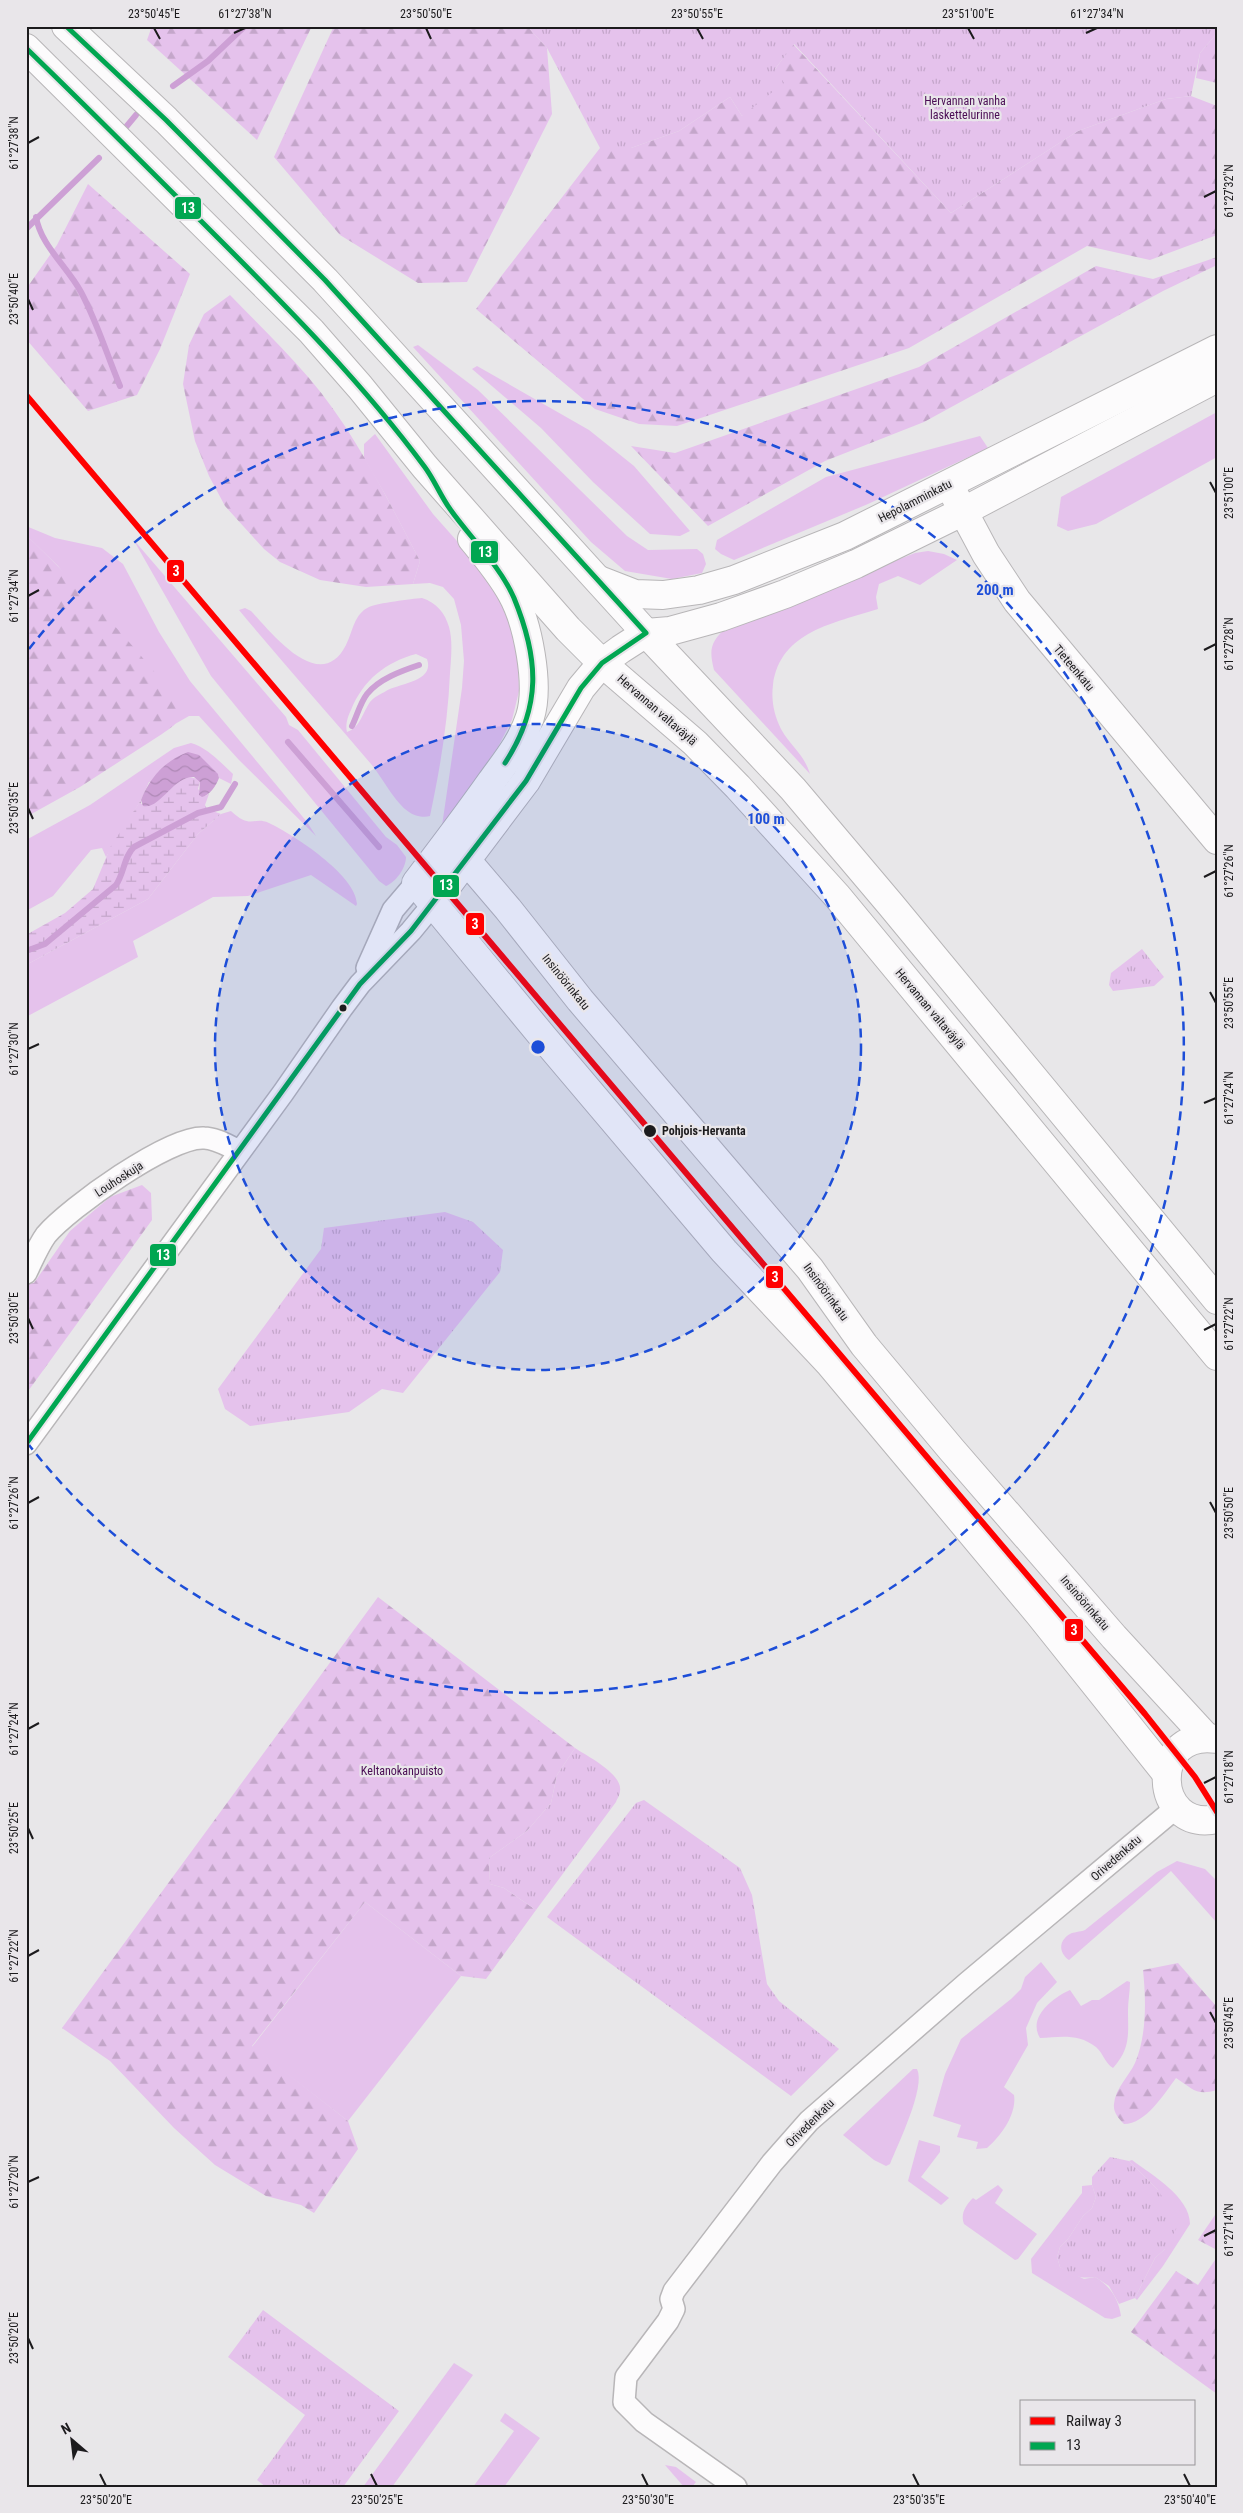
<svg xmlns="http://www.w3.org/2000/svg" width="1243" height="2513" font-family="'Roboto Condensed',sans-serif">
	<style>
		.grass { fill: #e5c2ec; fill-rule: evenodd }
		.forest { fill: url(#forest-firs) }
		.wetland { fill: url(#wetland-marsh) }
		.park { fill: url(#park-tufts) }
		.water { fill: url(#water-waves) }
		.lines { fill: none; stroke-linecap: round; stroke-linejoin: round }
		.stream { stroke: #cda0d5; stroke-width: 6 }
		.street-casing { stroke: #b8b6b8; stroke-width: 24 }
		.secondary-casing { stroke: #b8b6b8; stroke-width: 30 }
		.primary-casing { stroke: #b8b6b8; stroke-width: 30 }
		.highway-casing { stroke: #b8b6b8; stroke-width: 30 }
		.street { stroke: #fcfbfc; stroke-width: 21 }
		.secondary { stroke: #fcfbfc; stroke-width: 28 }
		.primary { stroke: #fcfbfc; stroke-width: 28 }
		.highway { stroke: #fcfbfc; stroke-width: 28 }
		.bus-1-casing { stroke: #e9e6ea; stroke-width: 9 }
		.bus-1 { stroke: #00a651; stroke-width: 5 }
		.rail-1-casing { stroke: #e9e6ea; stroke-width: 10 }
		.rail-1 { stroke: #f00; stroke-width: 6 }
		.ticks { fill: none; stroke: #1c1b1d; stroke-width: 2 }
		.ring { fill: none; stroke: #1d4ed8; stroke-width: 2.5; stroke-dasharray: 9 6 }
		.bus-dot { fill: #1c1b1d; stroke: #e9e6ea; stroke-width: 2 }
		.labels { text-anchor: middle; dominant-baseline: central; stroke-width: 4.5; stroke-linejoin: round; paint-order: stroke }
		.park-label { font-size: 12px; fill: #4a0d54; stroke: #e9e6ea }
		.street-label { font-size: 12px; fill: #1c1b1d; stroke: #e9e6ea }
		.stop-label { font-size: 12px; font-weight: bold; fill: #1c1b1d; stroke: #e9e6ea; text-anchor: start }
		.centre { fill: #1d4ed8; stroke: #e9e6ea; stroke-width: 2.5 }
		.ring-label { font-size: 15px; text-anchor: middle; font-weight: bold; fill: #1d4ed8; stroke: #e9e6ea; stroke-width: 4.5; stroke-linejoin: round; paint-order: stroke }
		.line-badge { stroke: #e9e6ea; stroke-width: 2 }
		.badge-label { font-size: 14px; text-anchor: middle; font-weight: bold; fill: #fff }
		.neatline { fill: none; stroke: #1c1b1d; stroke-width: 2 }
		.ticks-label { font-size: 12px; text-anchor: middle; fill: #1c1b1d }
	</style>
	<defs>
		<pattern id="forest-firs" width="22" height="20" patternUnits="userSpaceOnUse" patternTransform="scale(1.25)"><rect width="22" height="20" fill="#e5c2ec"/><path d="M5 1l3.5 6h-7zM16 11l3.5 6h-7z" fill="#c4a6ca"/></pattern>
		<pattern id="wetland-marsh" width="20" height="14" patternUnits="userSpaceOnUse" patternTransform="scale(1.25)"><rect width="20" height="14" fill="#e5c2ec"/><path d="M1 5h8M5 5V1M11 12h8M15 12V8" fill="none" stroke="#c4a6ca"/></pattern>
		<pattern id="park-tufts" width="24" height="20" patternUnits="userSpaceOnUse" patternTransform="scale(1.25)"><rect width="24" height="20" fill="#e5c2ec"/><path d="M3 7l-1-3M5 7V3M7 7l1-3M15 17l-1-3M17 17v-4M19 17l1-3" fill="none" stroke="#c4a6ca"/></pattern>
		<pattern id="water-waves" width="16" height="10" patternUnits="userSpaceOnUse" patternTransform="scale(1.25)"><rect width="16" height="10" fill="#cda0d5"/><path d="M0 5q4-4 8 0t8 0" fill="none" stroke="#af89b6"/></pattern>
	</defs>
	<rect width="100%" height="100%" fill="#e8e7e9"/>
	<g class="grass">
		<path d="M418 345 478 390 627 536 648 550 697 549 703 554 706 564 702 573 672 579 625 571 591 542 413 347Z"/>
		<path d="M477 366 589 430 634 466 690 531 680 536 650 534 593 482 541 428 472 369Z"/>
		<path d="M1217 412V457L1096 524 1068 531 1057 526 1061 497Z"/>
		<path d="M375 434 433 514 496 585 510 624 518 655 519 691 512 720 498 747 442 826 462 688 464 661 461 625 454 599 443 587 430 583 413 584 420 561 386 496 364 458V444Z"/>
		<path d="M980 436 988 448 868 504 734 560 721 554 715 549 717 540 826 477Z"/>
		<path d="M26 526 55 538 102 548 123 564 159 632 190 681 307 822 316 836 239 760 199 716H189L175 724 178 720 58 566 26 535Z"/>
		<path d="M133 539 286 717 289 725 298 730 386 837 397 845 406 857C406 868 396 882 386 886L379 881 211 676Z"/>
		<path d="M928 551 944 554 957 560 920 585 898 576 879 584 876 597 878 609C835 623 780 631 773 685 771 700 774 715 781 729 791 747 804 754 810 774L714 670C709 650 710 642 727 627L915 553Z"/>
		<path d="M422 598C437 603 445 613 449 627 453 641 451 658 450 673 448 721 440 769 430 816 424 818 414 816 409 812 395 803 382 777 371 764 327 712 282 662 239 610L245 608 251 611C271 632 320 696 346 645 353 631 354 614 369 607 378 603 411 599 422 598ZM416 654 427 659C435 682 399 683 386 691 381 694 374 697 370 702 363 712 360 728 347 732 345 725 348 716 351 710 363 680 386 662 416 654Z"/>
		<path d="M191 743C208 748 220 762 233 774L231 784 219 778 218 774 149 782 141 800 106 857 102 848 91 850 53 896 26 911V840L90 805 174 748Z"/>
		<path d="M231 811C251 830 253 816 269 823 294 835 356 875 357 904L356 906 311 875 248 896 213 897 133 941 138 957 26 1017V965L148 899 198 834 221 814Z"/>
		<path d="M1177 1861 1205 1869 1217 1881V1923L1171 1871 1069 1960C1059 1953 1058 1941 1070 1934 1073 1932 1080 1932 1085 1930L1157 1872Z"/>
		<path d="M365 1902 461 1976 348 2121 252 2047Z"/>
		<path d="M1041 1962 1057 1982 1037 2003 1026 2028 1028 2045 1004 2087 1014 2095C1017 2114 1001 2136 987 2148L976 2149 978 2142 957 2137 961 2125 933 2116 945 2074 961 2039 1011 1999 1021 1989 1025 1977Z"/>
		<path d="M1127 1981 1130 1982C1130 1992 1128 2001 1128 2010 1128 2034 1131 2048 1113 2068 1105 2063 1103 2053 1096 2047 1078 2033 1060 2037 1040 2038 1027 2017 1054 1997 1070 1990L1081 2006 1092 2000H1099Z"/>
		<path d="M913 2069H917C926 2087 898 2144 890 2164L886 2166 874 2160 843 2135Z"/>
		<path d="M919 2140 940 2146V2152L921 2177 949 2198 941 2205 908 2181Z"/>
		<path d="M1132 2160C1152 2175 1190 2197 1190 2224L1163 2266 1137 2300 1135 2298 1155 2258 1165 2249 1158 2190 1129 2161Z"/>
		<path d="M998 2185 1003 2190 995 2203 1037 2234 1018 2259 1015 2260 964 2224C960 2214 966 2205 973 2198L976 2200Z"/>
		<path d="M1092 2185 1096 2197 1092 2208 1083 2216 1068 2239 1060 2247 1057 2257 1060 2267 1084 2279 1095 2277C1111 2287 1118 2298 1121 2316L1112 2319 1105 2318 1032 2273 1031 2259 1082 2193V2186Z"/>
		<path d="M454 2363 473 2375 392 2487H363Z"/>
		<path d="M505 2413 540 2438 504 2487H473L514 2431 500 2421Z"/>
		<path d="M665 2465 676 2467 696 2482 692 2487H684Z"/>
	</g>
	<g class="forest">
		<path d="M152 26H312L257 140 147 40Z"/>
		<path d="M334 26H527L547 48 552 114 467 282 418 283 340 235 274 157Z"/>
		<path d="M1217 33V83L1196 78 1200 53Z"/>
		<path d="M793 44 951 213 1078 131 1166 99 1191 96 1217 106V235L1150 260 1087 246 909 348 677 426 639 424 595 409 476 309 600 148H631L679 131 730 97 742 116Z"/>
		<path d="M88 184 190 274 160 349 137 395 88 411 26 339V289L57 245Z"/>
		<path d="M1217 257V265L1163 291 924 422 825 461 708 526 631 446 675 453 919 367 1096 266 1153 279Z"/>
		<path d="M230 295C256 322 284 349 309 378 355 432 387 498 420 561L413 584 366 587 320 580 280 562 264 549 225 506 209 476 195 441 183 384 189 345 204 314Z"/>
		<path d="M26 535C51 558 180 688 180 714 180 723 169 729 162 734L80 787 26 817Z"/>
		<path d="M142 1185 151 1193 152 1220 26 1394V1284L34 1283 70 1231 110 1197Z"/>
		<path d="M378 1597 575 1748 557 1775 551 1803 527 1831 489 1858 490 1884 504 1888 536 1910 486 1979 461 1976 365 1902 252 2046 348 2121 358 2149 314 2213 301 2205 266 2196 215 2165 174 2128 110 2061 62 2028Z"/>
		<path d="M1178 1963 1217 2007V2090C1196 2096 1193 2089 1176 2078 1164 2094 1146 2124 1124 2124 1118 2118 1113 2112 1114 2104 1115 2089 1129 2076 1135 2063 1147 2035 1146 1999 1143 1970Z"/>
		<path d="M1217 2212V2250L1198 2240Z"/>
		<path d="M1217 2257V2394L1131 2332 1176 2271 1198 2285Z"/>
	</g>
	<path class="wetland" d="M189 777 198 779 200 782 198 789 205 796 209 794 205 805 207 809 221 814 198 834 148 899 26 965V935L65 913 93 889 111 846 141 800V804L157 801 179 781Z"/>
	<g class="park">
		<path d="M527 26H1217V33L1200 53 1191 96 1166 99 1078 131 951 213 794 44 775 69 784 83 742 116 730 97 679 131 631 148H600L547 48Z"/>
		<path d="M1142 949 1164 977 1154 986 1113 991 1109 985 1111 973Z"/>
		<path d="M445 1212 473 1222 503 1250 500 1272 403 1393 382 1389 349 1412 250 1426 225 1409 218 1389 321 1249 324 1228Z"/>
		<path d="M575 1748C587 1756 623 1774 620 1791 620 1795 617 1799 616 1802L536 1910 504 1888 490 1884 489 1858 527 1831 551 1803 557 1775Z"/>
		<path d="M644 1800 740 1868 752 1895 767 1984 779 2001 839 2049 791 2096 547 1917 636 1803Z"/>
		<path d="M1110 2157 1129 2161 1158 2190 1179 2224 1165 2249 1155 2258 1135 2298 1119 2304 1109 2286 1095 2277C1080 2279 1073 2276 1060 2267L1057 2257 1060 2247 1068 2239 1083 2216 1092 2208 1096 2197 1092 2185V2177Z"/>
		<path d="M263 2310 399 2411 343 2487H266L257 2480 305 2415 228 2357Z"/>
	</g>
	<path class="water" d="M188 752 199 755 218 774 219 778C216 786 210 795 202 797L199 795 200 782 194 777C173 776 160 810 143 806L141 800C150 777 165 761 188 752Z"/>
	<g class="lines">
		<g class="stream">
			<path d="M173 86 208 61 245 26"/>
			<path d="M126 127 136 115"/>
			<path d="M36 217C41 246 67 266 81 292 97 322 107 355 120 386"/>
			<path d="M26 229 99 158"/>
			<path d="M352 726C357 716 360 703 367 694 379 679 401 671 419 665"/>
			<path d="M288 742 379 847"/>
			<path d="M26 951 45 944 116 885C124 874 124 856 134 847L198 813 221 807 235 784"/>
		</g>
		<g class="street-casing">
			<g id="street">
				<path d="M367 968 393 910 416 883"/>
				<path d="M26 1273C32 1261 38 1246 46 1235 69 1208 169 1136 204 1138 216 1138 230 1147 240 1151"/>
				<path d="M26 1444 283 1093 342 1008 360 984 411 931 434 903"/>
				<path d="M736 2487 644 2422 624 2402 626 2377 668 2321 674 2309 671 2299 674 2291 772 2163 809 2121 967 1983 1177 1807"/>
			</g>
		</g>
		<g class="secondary-casing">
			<g id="secondary">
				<path d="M954 494 986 554 1017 601 1217 840"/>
				<path d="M472 539C487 557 501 574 512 594 528 623 540 685 530 717 522 742 506 761 491 782 467 816 442 849 416 883L543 1037 724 1251 830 1364 928 1481 1039 1614 1166 1773"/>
				<path d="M599 580 635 594 663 595 699 590 734 580 845 536 1217 349"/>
				<path d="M450 841 508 909 580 1000 810 1269 864 1345 951 1449 1114 1637 1207 1738"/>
				<path d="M434 903 526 781 581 688 602 663 621 649 646 633 670 631 721 617 785 594 856 564 964 511 1217 378"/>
				<path d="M1217 1739C1148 1728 1152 1833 1217 1819"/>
			</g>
		</g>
		<g class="primary-casing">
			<g id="primary">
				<path d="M646 633 793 789 891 905 1217 1300"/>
				<path d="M602 663 695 743 738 787 837 896 1217 1356"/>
			</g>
		</g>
		<g class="highway-casing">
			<g id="highway">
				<path d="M66 26 166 120 325 280 646 633"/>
				<path d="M26 48 311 331 360 387 425 467 568 629 602 663"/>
			</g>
		</g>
		<use href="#street" class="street"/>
		<use href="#secondary" class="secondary"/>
		<use href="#primary" class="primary"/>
		<use href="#highway" class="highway"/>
		<g class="bus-1-casing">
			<g id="bus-1">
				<path d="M26 48C91 111 155 175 218 238 291 311 363 384 424 466 434 479 440 495 450 509 471 539 499 564 514 598 539 659 542 706 505 763"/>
				<path d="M26 1444 360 984 411 931 526 781 581 688 602 663 646 633 325 280 166 120 66 26"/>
			</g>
		</g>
		<use href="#bus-1" class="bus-1"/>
		<g class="rail-1-casing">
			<path id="rail-1" d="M26 395 1145 1714 1195 1777 1217 1812"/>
		</g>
		<use href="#rail-1" class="rail-1"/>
	</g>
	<path class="ticks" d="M154 28 160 39M426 28 431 39M697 28 703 39M968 28 974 39M234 33 245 28M1086 33 1097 28M28 143 39 137M1204 197 1216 191M28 299 33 310M1210 482 1216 493M28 596 39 590M1204 650 1216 644M28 808 33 819M1204 877 1216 871M1210 992 1216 1003M28 1049 39 1044M1204 1103 1216 1098M28 1318 33 1329M1204 1330 1216 1324M1210 1502 1216 1513M28 1503 39 1497M28 1729 39 1723M1204 1783 1216 1777M28 1828 33 1839M28 1956 39 1950M1210 2012 1216 2023M28 2182 39 2177M1204 2236 1216 2230M28 2338 33 2349M100 2474 106 2486M371 2474 377 2486M642 2474 648 2486M913 2474 919 2486M1184 2474 1190 2486"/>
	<circle cx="538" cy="1047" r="323" fill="#1d4ed8" fill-opacity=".12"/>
	<g class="ring">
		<circle cx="538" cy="1047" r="323"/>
		<path d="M29 649A646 646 0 1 1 29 1445"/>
	</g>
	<g class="bus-dot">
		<circle cx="343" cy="1008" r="4.5"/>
		<circle cx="650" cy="1131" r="7"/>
	</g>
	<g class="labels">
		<g class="park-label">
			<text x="965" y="101">Hervannan vanha<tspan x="965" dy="14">laskettelurinne</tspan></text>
			<text x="402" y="1771">Keltanokanpuisto</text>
		</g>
		<g class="street-label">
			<text transform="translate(915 501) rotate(-27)">Hepolamminkatu</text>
			<text transform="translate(1074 668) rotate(50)">Tieteenkatu</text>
			<text transform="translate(657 710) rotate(41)">Hervannan valtaväylä</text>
			<text transform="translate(566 982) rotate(51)">Insinöörinkatu</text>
			<text transform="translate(930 1009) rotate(50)">Hervannan valtaväylä</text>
			<text transform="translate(119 1179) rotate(-33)">Louhoskuja</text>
			<text transform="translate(826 1292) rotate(54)">Insinöörinkatu</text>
			<text transform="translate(1085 1603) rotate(49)">Insinöörinkatu</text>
			<text transform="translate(1116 1858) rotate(-41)">Orivedenkatu</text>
			<text transform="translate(810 2123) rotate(-45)">Orivedenkatu</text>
		</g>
		<g class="stop-label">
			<text x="662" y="1131">Pohjois-Hervanta</text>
		</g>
	</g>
	<circle cx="538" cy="1047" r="8" class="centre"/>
	<g class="ring-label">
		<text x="995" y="595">200 m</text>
		<text x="766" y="824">100 m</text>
	</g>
	<g class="line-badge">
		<rect x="174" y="196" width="28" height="24" rx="5" fill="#00a651"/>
		<rect x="470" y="540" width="29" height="24" rx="5" fill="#00a651"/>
		<rect x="166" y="559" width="19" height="24" rx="5" fill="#f00"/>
		<rect x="432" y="874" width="28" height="24" rx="5" fill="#00a651"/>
		<rect x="465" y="912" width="20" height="24" rx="5" fill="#f00"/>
		<rect x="149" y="1243" width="28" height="24" rx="5" fill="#00a651"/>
		<rect x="765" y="1265" width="19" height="24" rx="5" fill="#f00"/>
		<rect x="1064" y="1618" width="20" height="24" rx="5" fill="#f00"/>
	</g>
	<g class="badge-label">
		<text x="188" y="213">13</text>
		<text x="485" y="557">13</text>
		<text x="176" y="576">3</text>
		<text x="446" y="890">13</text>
		<text x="475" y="929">3</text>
		<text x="163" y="1260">13</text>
		<text x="775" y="1282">3</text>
		<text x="1074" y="1635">3</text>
	</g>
	<rect width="1243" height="2513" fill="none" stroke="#e9e6ea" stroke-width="55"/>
	<rect x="1020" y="2400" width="175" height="65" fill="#e9e6ea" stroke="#979598"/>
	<rect x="1030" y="2417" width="25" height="8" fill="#ff0000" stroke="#979598"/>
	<text x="1066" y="2426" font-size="15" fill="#1c1b1d">Railway 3</text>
	<rect x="1030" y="2442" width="25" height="8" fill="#00a651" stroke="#979598"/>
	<text x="1066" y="2450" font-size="15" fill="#1c1b1d">13</text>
	<g transform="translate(72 2440) rotate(332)" stroke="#e9e6ea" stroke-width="4" paint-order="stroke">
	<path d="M0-4L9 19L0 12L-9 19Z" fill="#1c1b1d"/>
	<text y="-8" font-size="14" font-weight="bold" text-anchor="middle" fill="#1c1b1d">N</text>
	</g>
	<rect x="28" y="28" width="1188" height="2458" class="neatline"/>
	<g class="ticks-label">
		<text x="154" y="18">23°50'45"E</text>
		<text x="245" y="18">61°27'38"N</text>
		<text x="426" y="18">23°50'50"E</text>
		<text x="697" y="18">23°50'55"E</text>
		<text x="968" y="18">23°51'00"E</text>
		<text x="1097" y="18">61°27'34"N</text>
		<text transform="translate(14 143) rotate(-90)" y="4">61°27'38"N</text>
		<text transform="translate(1229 191) rotate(-90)" y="4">61°27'32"N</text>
		<text transform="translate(14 299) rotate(-90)" y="4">23°50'40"E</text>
		<text transform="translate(1229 493) rotate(-90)" y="4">23°51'00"E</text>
		<text transform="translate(14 596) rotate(-90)" y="4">61°27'34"N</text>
		<text transform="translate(1229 644) rotate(-90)" y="4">61°27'28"N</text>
		<text transform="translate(14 808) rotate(-90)" y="4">23°50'35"E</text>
		<text transform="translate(1229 871) rotate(-90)" y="4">61°27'26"N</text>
		<text transform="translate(1229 1003) rotate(-90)" y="4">23°50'55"E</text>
		<text transform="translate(14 1049) rotate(-90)" y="4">61°27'30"N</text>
		<text transform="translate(1229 1098) rotate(-90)" y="4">61°27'24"N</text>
		<text transform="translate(14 1318) rotate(-90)" y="4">23°50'30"E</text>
		<text transform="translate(1229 1324) rotate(-90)" y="4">61°27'22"N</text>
		<text transform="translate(14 1503) rotate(-90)" y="4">61°27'26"N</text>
		<text transform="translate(1229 1513) rotate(-90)" y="4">23°50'50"E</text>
		<text transform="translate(14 1729) rotate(-90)" y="4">61°27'24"N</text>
		<text transform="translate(1229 1777) rotate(-90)" y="4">61°27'18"N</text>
		<text transform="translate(14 1828) rotate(-90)" y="4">23°50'25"E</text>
		<text transform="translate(14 1956) rotate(-90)" y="4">61°27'22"N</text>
		<text transform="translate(1229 2023) rotate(-90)" y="4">23°50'45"E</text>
		<text transform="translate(14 2182) rotate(-90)" y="4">61°27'20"N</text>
		<text transform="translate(1229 2230) rotate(-90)" y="4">61°27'14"N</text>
		<text transform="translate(14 2338) rotate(-90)" y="4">23°50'20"E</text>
		<text x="106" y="2504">23°50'20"E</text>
		<text x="377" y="2504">23°50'25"E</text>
		<text x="648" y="2504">23°50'30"E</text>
		<text x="919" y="2504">23°50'35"E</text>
		<text x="1190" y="2504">23°50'40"E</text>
	</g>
</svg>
